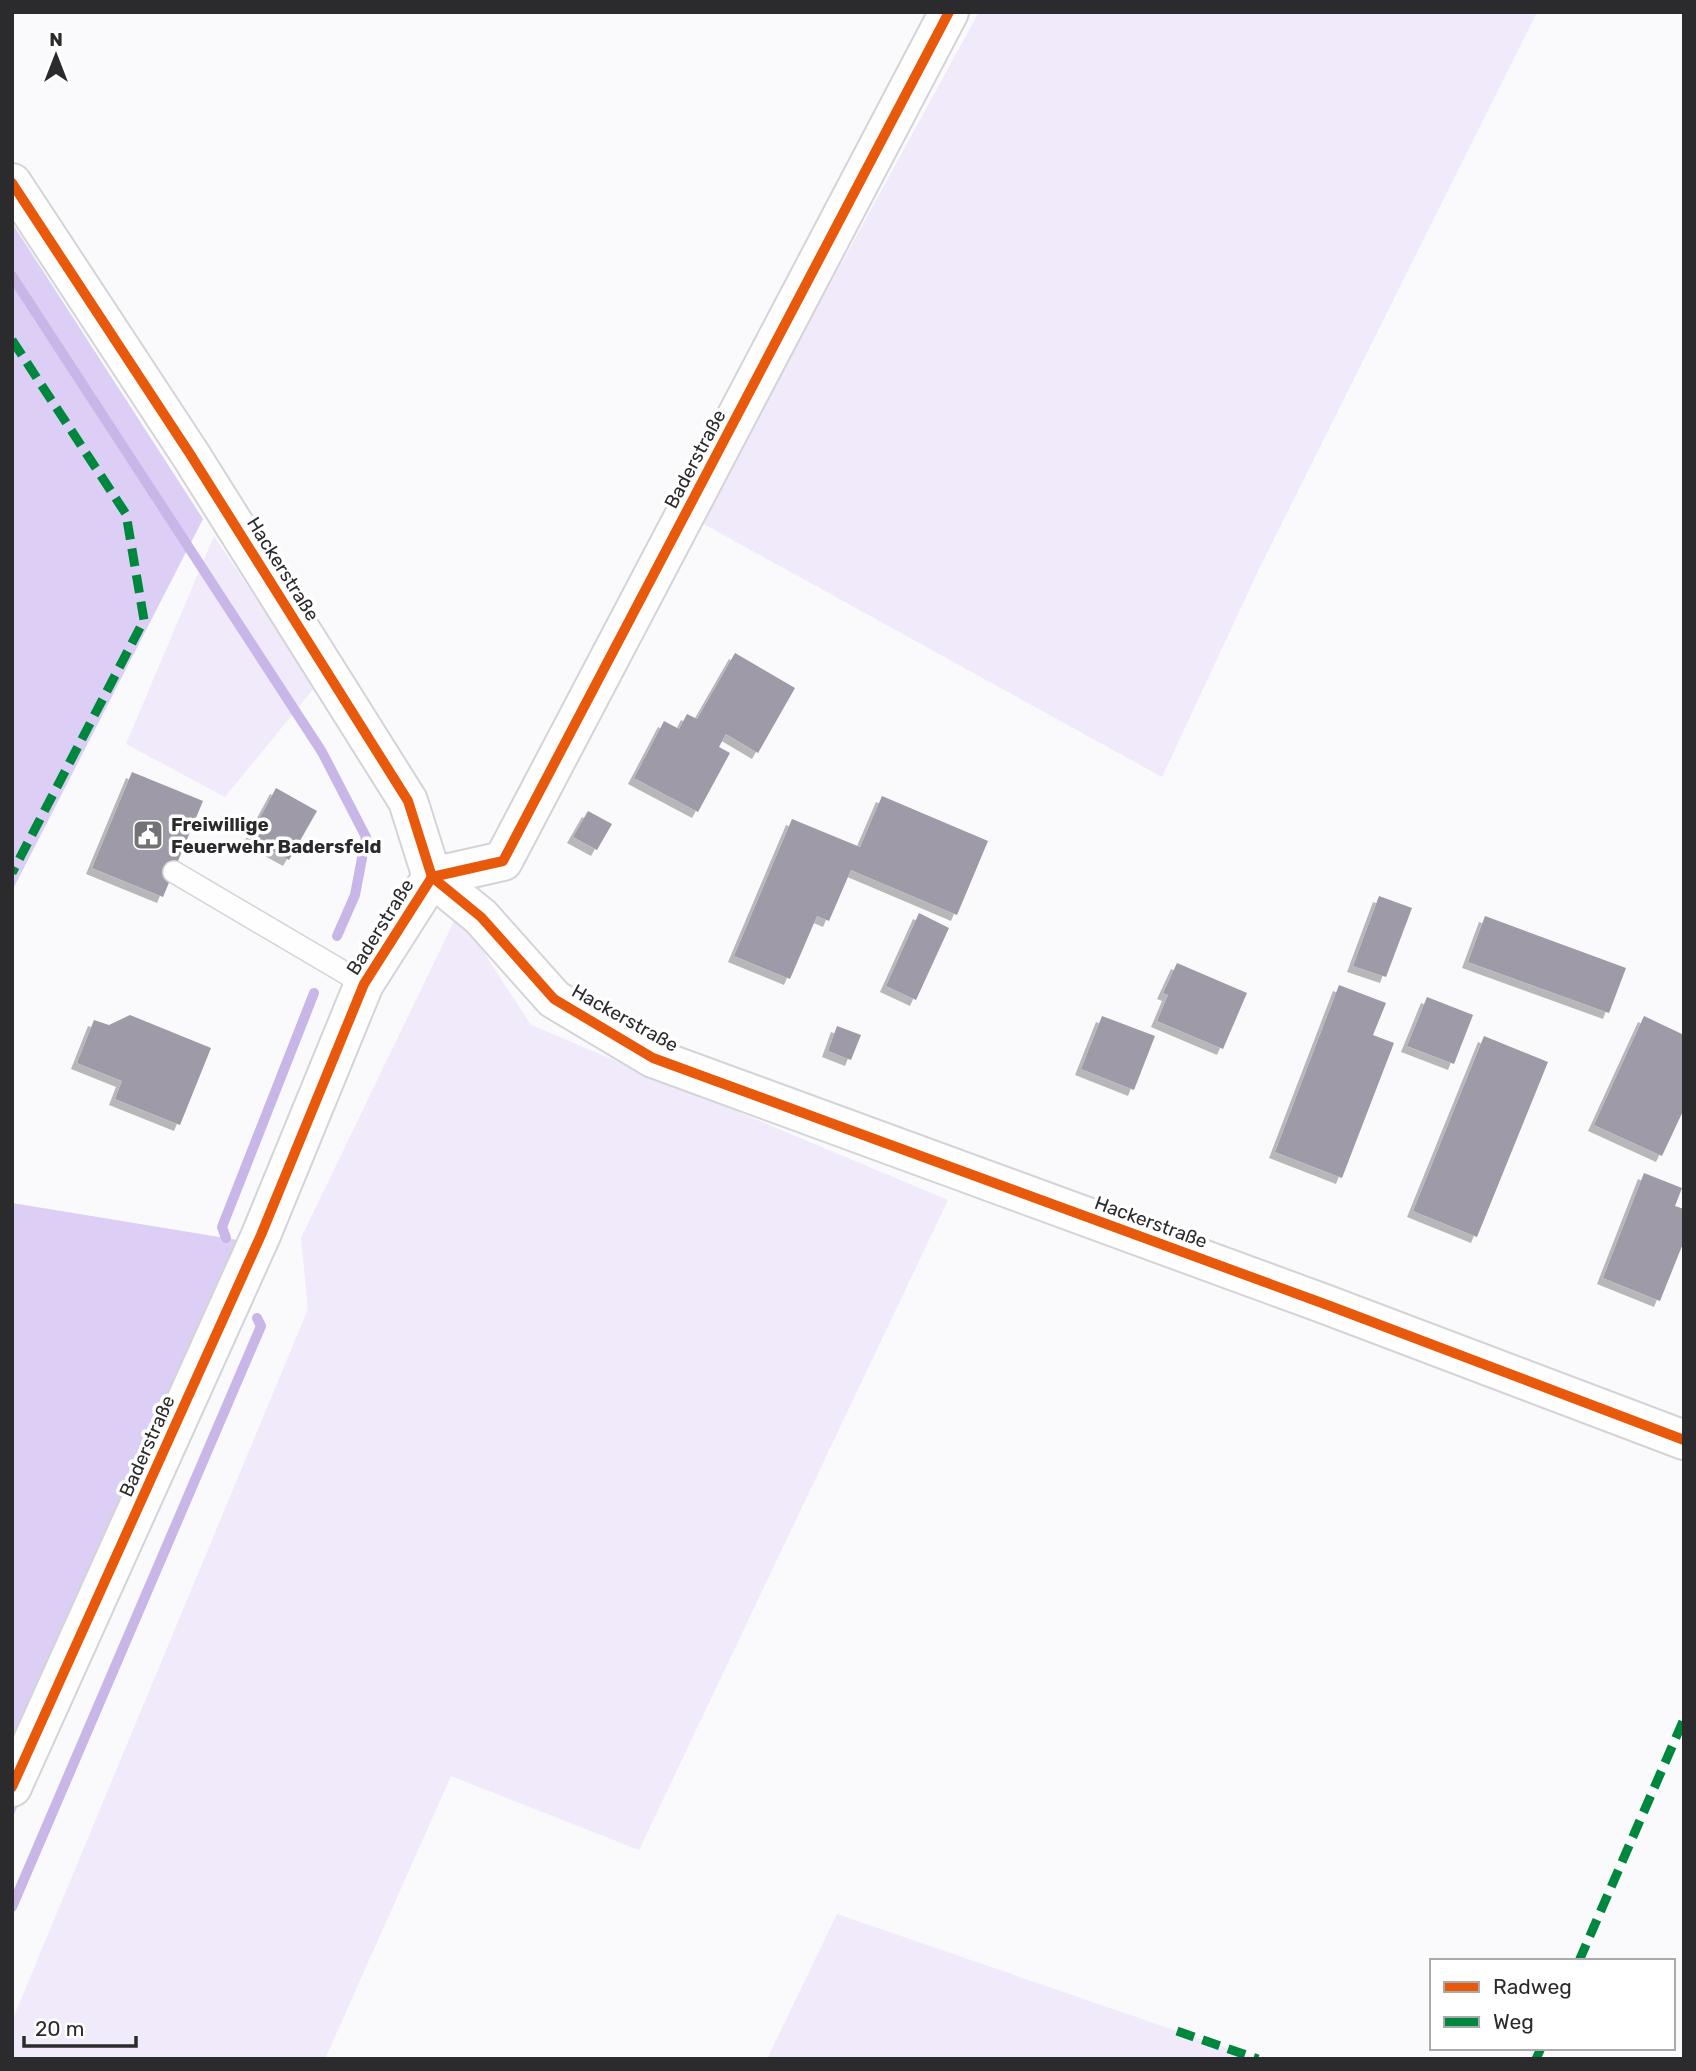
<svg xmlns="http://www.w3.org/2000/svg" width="1696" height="2071" font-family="Rubik,sans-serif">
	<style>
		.green { fill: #f0eafa }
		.forest { fill: #dccef5 }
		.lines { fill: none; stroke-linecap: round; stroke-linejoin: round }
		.stream { stroke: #c9b6e8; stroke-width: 10 }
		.building { fill: #9f9aa7; filter: url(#shadow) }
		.service-casing { stroke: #d4d3d5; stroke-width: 24 }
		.minor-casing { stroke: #d4d3d5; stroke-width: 42 }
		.service { stroke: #fefeff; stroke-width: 21 }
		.minor { stroke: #fefeff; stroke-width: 38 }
		.quiet { stroke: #00873e; stroke-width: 9; stroke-dasharray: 18 9; stroke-linecap: butt }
		.cycleway-casing { stroke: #fff; stroke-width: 15 }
		.cycleway { stroke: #e8590c; stroke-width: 10 }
		.labels { text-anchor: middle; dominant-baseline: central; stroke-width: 7; stroke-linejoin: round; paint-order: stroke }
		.street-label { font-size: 19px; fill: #2b2a2c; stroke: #fff }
		.poi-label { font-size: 19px; font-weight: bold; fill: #2b2a2c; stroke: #fff; text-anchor: start }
	</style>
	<defs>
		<filter id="shadow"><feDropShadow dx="-6" dy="6" stdDeviation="0" flood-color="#0004"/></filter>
	</defs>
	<rect width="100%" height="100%" fill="#faf9fc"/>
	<g class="green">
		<path d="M979 12H1537L1259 569 1162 777 700 522Z"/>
		<path d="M214 536 315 687 225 797 126 744Z"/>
		<path d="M458 913 531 1025 948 1200 639 1850 451 1776 325 2059H12V2021L308 1309 301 1238Z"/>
		<path d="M837 1914 1258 2059H767Z"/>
	</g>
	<g class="forest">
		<path d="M12 223 203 519 12 891Z"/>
		<path d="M12 1203 268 1245 12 1819Z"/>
	</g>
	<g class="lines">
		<g class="stream">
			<path d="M12 276 322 752 366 837 355 895 337 936"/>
			<path d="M226 1238 222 1227 314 993"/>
			<path d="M12 1907 261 1326 257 1318"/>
		</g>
	</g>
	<g class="building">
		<path d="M735 653 795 688 758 753 726 734 719 747 730 753 698 812 634 778 664 721 679 729 687 714 697 719Z"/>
		<path d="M132 772 203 801 163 897 92 868Z"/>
		<path d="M276 788 317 811 289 860 249 838Z"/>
		<path d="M882 796 988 841 957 915 851 870 829 921 817 916 790 979 734 956 792 819 860 847Z"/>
		<path d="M588 811 612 824 597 850 573 837Z"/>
		<path d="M1379 896 1412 908 1386 977 1353 966Z"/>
		<path d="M919 913 949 928 916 1000 886 986Z"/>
		<path d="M1485 916 1626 968 1609 1013 1468 962Z"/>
		<path d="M1177 963 1247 993 1223 1049 1157 1021 1168 995 1163 993Z"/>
		<path d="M1339 985 1386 1003 1373 1035 1394 1043 1342 1178 1275 1152Z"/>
		<path d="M1427 997 1473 1015 1454 1064 1407 1046Z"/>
		<path d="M130 1015 211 1048 180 1125 115 1099 122 1081 77 1063 94 1020 109 1025Z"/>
		<path d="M1102 1016 1155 1036 1134 1090 1081 1069Z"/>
		<path d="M1644 1016 1684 1035V1109L1662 1156 1594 1125Z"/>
		<path d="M837 1026 861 1035 851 1060 828 1051Z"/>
		<path d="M1484 1036 1548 1062 1477 1237 1413 1211Z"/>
		<path d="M1644 1173 1682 1188 1675 1206 1684 1209V1241L1660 1301 1603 1278Z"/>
	</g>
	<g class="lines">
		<g class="service-casing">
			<path id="service" d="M174 872 364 984"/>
		</g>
		<g class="minor-casing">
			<g id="minor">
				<path d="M12 183 190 454 408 801 432 877 481 917 554 999 653 1058 1322 1303 1684 1440"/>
				<path d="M12 1787 261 1235 364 984 432 877 503 861 949 12"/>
			</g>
		</g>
		<use href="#service" class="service"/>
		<use href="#minor" class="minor"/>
		<g class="quiet">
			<path d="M12 340 126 514 144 620 12 873"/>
			<path d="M1579 1961 1684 1719"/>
			<path d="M1177 2031 1258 2059"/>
			<path d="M1536 2059 1541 2048"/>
		</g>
		<g class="cycleway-casing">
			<g id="cycleway">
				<path d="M12 183 190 454 408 801 432 877 481 917 554 999 653 1058 1322 1303 1684 1440"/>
				<path d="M12 1787 261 1235 364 984 432 877 503 861 949 12"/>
			</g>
		</g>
		<use href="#cycleway" class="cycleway"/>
	</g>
	<defs>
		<g id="civic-square" transform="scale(1.575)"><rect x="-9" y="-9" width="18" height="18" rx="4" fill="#737275" stroke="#fff"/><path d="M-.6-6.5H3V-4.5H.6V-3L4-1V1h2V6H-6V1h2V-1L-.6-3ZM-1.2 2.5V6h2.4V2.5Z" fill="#fff"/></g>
	</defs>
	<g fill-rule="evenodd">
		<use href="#civic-square" x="148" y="835"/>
	</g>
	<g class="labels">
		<g class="street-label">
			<text transform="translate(695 459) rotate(-62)">Baderstraße</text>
			<text transform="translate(283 569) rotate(58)">Hackerstraße</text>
			<text transform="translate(380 927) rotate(-58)">Baderstraße</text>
			<text transform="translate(625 1018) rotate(29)">Hackerstraße</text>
			<text transform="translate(1151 1222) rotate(20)">Hackerstraße</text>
			<text transform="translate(147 1446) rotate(-66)">Baderstraße</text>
		</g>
		<g class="poi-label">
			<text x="171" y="824">Freiwillige<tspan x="171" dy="22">Feuerwehr Badersfeld</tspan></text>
		</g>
	</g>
	<rect width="1696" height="2071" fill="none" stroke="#2b2a2c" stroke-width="28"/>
	<rect x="1430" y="1959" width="245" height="91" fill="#ffffff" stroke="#aaaaab" stroke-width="2"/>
	<rect x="1444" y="1982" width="35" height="10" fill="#e8590c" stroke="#aaaaab" stroke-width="2"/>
	<text x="1493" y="1994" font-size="21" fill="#2b2a2c">Radweg</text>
	<rect x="1444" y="2017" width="35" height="10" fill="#00873e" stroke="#aaaaab" stroke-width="2"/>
	<text x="1493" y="2029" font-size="21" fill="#2b2a2c">Weg</text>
	<g transform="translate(56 56)" stroke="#ffffff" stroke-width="5" paint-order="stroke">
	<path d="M0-5L12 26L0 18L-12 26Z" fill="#2b2a2c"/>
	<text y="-10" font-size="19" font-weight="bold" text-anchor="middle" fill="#2b2a2c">N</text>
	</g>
	<path d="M24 2036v10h112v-10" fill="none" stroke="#2b2a2c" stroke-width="3.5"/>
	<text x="35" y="2036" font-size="21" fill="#2b2a2c" stroke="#ffffff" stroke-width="5" paint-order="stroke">20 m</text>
</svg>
